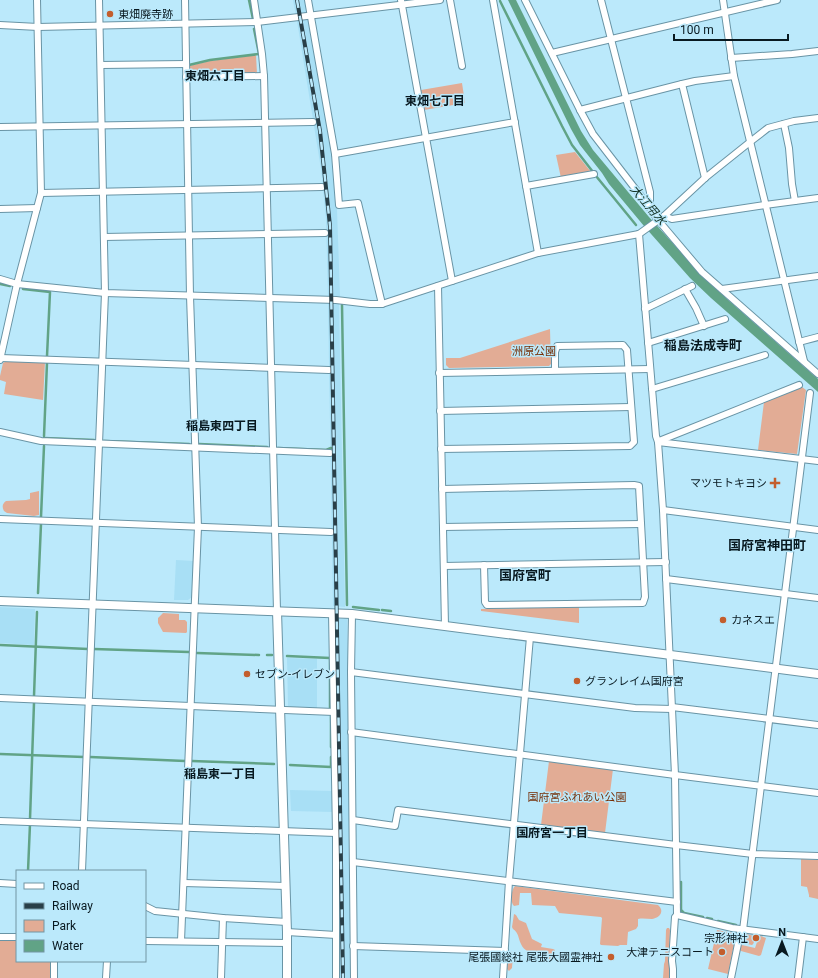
<svg xmlns="http://www.w3.org/2000/svg" width="818" height="978" font-family="Roboto,'Noto Sans JP',sans-serif">
	<style>
		.built { fill: #a8dff5 }
		.green { fill: #e2ac95 }
		.water { fill: #61a386 }
		.lines { fill: none; stroke-linecap: round; stroke-linejoin: round }
		.stream { stroke: #61a386; stroke-width: 2.5 }
		.street-casing { stroke: #6994a5; stroke-width: 8 }
		.secondary-casing { stroke: #6994a5; stroke-width: 10 }
		.street { stroke: #fff; stroke-width: 6 }
		.secondary { stroke: #fff; stroke-width: 8 }
		.rail-casing { stroke: #293f48; stroke-width: 4 }
		.rail { stroke: #bbe9fb; stroke-width: 2.5; stroke-dasharray: 8; stroke-linecap: butt }
		.poi-dot { fill: #c35e2d; stroke: #bbe9fb; stroke-width: 1.5 }
		.labels { text-anchor: middle; dominant-baseline: central; stroke-width: 3; stroke-linejoin: round; paint-order: stroke }
		.poi-label { font-size: 11px; fill: #081920; stroke: #bbe9fb; text-anchor: start }
		.park-label { font-size: 11px; fill: #762e06; stroke: #bbe9fb }
		.neighbourhood-label { font-size: 12px; font-weight: bold; fill: #081920; stroke: #bbe9fb }
		.water-label { font-size: 12px; font-style: italic; fill: #143326; stroke: #bbe9fb }
		.quarter-label { font-size: 13px; font-weight: bold; fill: #081920; stroke: #bbe9fb }
	</style>
	<rect width="100%" height="100%" fill="#bbe9fb"/>
	<g class="built">
		<path d="M293 0H306L307 14 296 16Z"/>
		<path d="M306 19H309L330 141 337 209 340 296H328L326 219 321 169 297 21Z"/>
		<path d="M328 303H339L345 607 333 606Z"/>
		<path d="M176 560 194 561 192 597 188 600H174Z"/>
		<path d="M0 607 35 609 34 645 0 643Z"/>
		<path d="M335 619H347L352 978H339Z"/>
		<path d="M287 658 317 659V708L290 707 288 706Z"/>
		<path d="M290 790 333 791V812L291 811Z"/>
	</g>
	<g class="green">
		<path d="M256 55 257 74 188 75 189 66 210 61Z"/>
		<path d="M462 83 465 103 424 110 421 90Z"/>
		<path d="M575 152 591 172 561 178 556 155Z"/>
		<path d="M550 329 551 364 549 366 449 368 446 365V358H460Z"/>
		<path d="M7 361 45 362 43 400 4 394 6 382 0 380V376L3 363Z"/>
		<path d="M802 387 806 390 797 454 758 450 764 402Z"/>
		<path d="M39 491V515L34 516 7 513 4 511C2 507 2 504 6 501L26 500 30 499V493Z"/>
		<path d="M579 607V623L481 611V609Z"/>
		<path d="M163 613 179 614V620H185L187 622V632L186 633 163 632 158 623V618Z"/>
		<path d="M549 761 613 769 605 833 541 825Z"/>
		<path d="M801 859 818 860V899L809 897V895L807 887 801 886Z"/>
		<path d="M515 886 658 905C665 911 660 918 652 919 647 919 643 918 638 919V926L636 929 628 932 627 945H620L618 946 601 945 600 944 602 918 601 917 559 913 555 906 532 905 531 893H520L519 905 514 906C510 902 511 890 515 886Z"/>
		<path d="M514 914 516 915 519 920 526 923 532 939 542 944 541 947 553 949 555 950 554 958 552 959 540 958 538 954C531 953 524 951 521 944 518 938 519 933 513 929L512 927Z"/>
		<path d="M667 928H669L670 930 669 962 670 978H663L664 964 665 961 666 930Z"/>
		<path d="M717 930 733 933 736 935 728 974 708 969Z"/>
		<path d="M746 934 754 936C754 939 755 943 752 945L742 943V942L743 936Z"/>
		<path d="M759 936H761L766 938 761 955 759 956 741 951 740 950 741 946 742 945 755 948Z"/>
		<path d="M0 940H17V961H52L51 978H0Z"/>
		<path d="M509 951 512 952 513 954 512 968 509 971 507 969Z"/>
	</g>
	<path class="water" d="M508 0H516L581 131 593 150 649 217 700 273 726 298 818 379V392L711 298 690 278 644 226 609 184 602 173 580 145 571 129Z"/>
	<g class="lines">
		<g class="stream">
			<path d="M249 0 253 19"/>
			<path d="M500 1 562 126 572 145 593 172"/>
			<path d="M189 65 210 60 259 54 254 29"/>
			<path d="M596 176 636 225"/>
			<path d="M0 284 10 286"/>
			<path d="M23 289 50 292 47 356"/>
			<path d="M342 305 347 605"/>
			<path d="M44 436 47 363"/>
			<path d="M44 438 94 440"/>
			<path d="M104 441 189 444"/>
			<path d="M199 444 267 447"/>
			<path d="M278 448 326 450 331 448"/>
			<path d="M41 517 44 446"/>
			<path d="M38 593 41 524"/>
			<path d="M353 607 379 610"/>
			<path d="M382 610 391 611"/>
			<path d="M0 645 88 649"/>
			<path d="M94 649 189 652"/>
			<path d="M197 653 259 655"/>
			<path d="M267 655H272"/>
			<path d="M287 656 330 658V708"/>
			<path d="M34 696 37 612"/>
			<path d="M331 716V747"/>
			<path d="M0 754 84 757"/>
			<path d="M90 757 185 761"/>
			<path d="M192 761 274 764"/>
			<path d="M290 765 331 767V757"/>
			<path d="M30 819 34 703"/>
			<path d="M28 871 30 824"/>
			<path d="M681 882V910L684 913 703 917"/>
			<path d="M707 918 712 919"/>
			<path d="M718 921 736 925"/>
		</g>
		<g class="street-casing">
			<g id="street">
				<path d="M254 0 262 54 264 76 277 611"/>
				<path d="M308 0 335 154 339 205 358 203 382 304"/>
				<path d="M401 0 452 281"/>
				<path d="M450 0 462 66"/>
				<path d="M493 0 538 253"/>
				<path d="M525 0 580 110 593 134 650 208"/>
				<path d="M601 0 650 192V208L658 220 702 272 818 374"/>
				<path d="M723 0 734 76 804 361"/>
				<path d="M0 25 38 27 257 22 440 0"/>
				<path d="M552 53 777 0"/>
				<path d="M731 58 792 54 818 51"/>
				<path d="M101 65 186 64"/>
				<path d="M186 77 264 76"/>
				<path d="M682 84 705 178"/>
				<path d="M580 110 682 84 695 81 734 76"/>
				<path d="M784 124 789 148 792 184 795 201"/>
				<path d="M0 127 313 122"/>
				<path d="M335 154 515 122"/>
				<path d="M526 186 594 174"/>
				<path d="M41 193 322 187"/>
				<path d="M0 209 37 208"/>
				<path d="M664 216 672 219 765 205 818 198"/>
				<path d="M639 234 656 436 658 442 663 510 675 775 677 915 732 928 818 939"/>
				<path d="M104 237 325 233"/>
				<path d="M0 279 17 284 105 293 336 300 370 304H382L538 253 639 234 664 216 705 178 750 142 768 128 794 121 818 118"/>
				<path d="M438 286 445 626"/>
				<path d="M685 289 696 308 704 326"/>
				<path d="M722 289 818 276"/>
				<path d="M645 309 692 286"/>
				<path d="M799 342 818 337"/>
				<path d="M648 343 725 319"/>
				<path d="M1 358 329 370"/>
				<path d="M0 360 17 284 41 193 37 0"/>
				<path d="M439 373 650 369"/>
				<path d="M652 389 765 355"/>
				<path d="M440 411 631 407"/>
				<path d="M0 432 41 441 330 453"/>
				<path d="M659 441 799 385"/>
				<path d="M658 442 818 461"/>
				<path d="M441 449 630 446 634 442 627 350 623 345 557 346 555 352V370"/>
				<path d="M442 489 634 485 639 486 645 597 643 603 487 605 485 602 484 565"/>
				<path d="M663 510 818 530"/>
				<path d="M0 519 331 532"/>
				<path d="M443 527 641 524"/>
				<path d="M444 566 666 562"/>
				<path d="M666 579 818 598"/>
				<path d="M332 613 336 833V978"/>
				<path d="M352 614 351 672 354 978"/>
				<path d="M351 672 635 708 672 709"/>
				<path d="M0 698 334 712"/>
				<path d="M672 707 818 725"/>
				<path d="M351 732 675 775 818 793"/>
				<path d="M353 820 395 826 398 810 676 845 753 854 818 856"/>
				<path d="M0 821 336 833"/>
				<path d="M353 862 677 902"/>
				<path d="M82 871 105 293 99 0"/>
				<path d="M0 883 17 884"/>
				<path d="M184 883 286 886"/>
				<path d="M145 906 155 911 223 918 287 922"/>
				<path d="M743 930 810 393"/>
				<path d="M287 932 336 935"/>
				<path d="M0 937H17"/>
				<path d="M145 941 287 943"/>
				<path d="M181 941 192 672 198 527 190 296 185 0"/>
				<path d="M353 946 505 951"/>
				<path d="M54 978V961"/>
				<path d="M106 978 107 961"/>
				<path d="M221 978 223 918"/>
				<path d="M503 978 509 881 530 637"/>
				<path d="M673 978V969L672 961 675 917 677 915"/>
				<path d="M731 978 741 929"/>
				<path d="M798 978 803 937"/>
			</g>
		</g>
		<g class="secondary-casing">
			<g id="secondary">
				<path d="M0 601 352 614 818 674"/>
				<path d="M277 611 287 932V978"/>
			</g>
		</g>
		<use href="#street" class="street"/>
		<use href="#secondary" class="secondary"/>
		<g class="rail-casing">
			<path id="rail" d="M297 0 320 131 330 226 343 978"/>
		</g>
		<use href="#rail" class="rail"/>
	</g>
	<g class="poi-dot">
		<circle cx="110" cy="14" r="4"/>
		<path d="M773 477h4v4h4v4h-4v4h-4v-4h-4v-4h4z"/>
		<circle cx="723" cy="620" r="4"/>
		<circle cx="247" cy="674" r="4"/>
		<circle cx="577" cy="681" r="4"/>
		<circle cx="756" cy="938" r="4"/>
		<circle cx="722" cy="952" r="4"/>
		<circle cx="611" cy="957" r="4"/>
	</g>
	<g class="labels">
		<g class="poi-label">
			<text x="118" y="14">東畑廃寺跡</text>
			<text x="767" y="483" text-anchor="end">マツモトキヨシ</text>
			<text x="731" y="620">カネスエ</text>
			<text x="255" y="674">セブン-イレブン</text>
			<text x="585" y="681">グランレイム国府宮</text>
			<text x="748" y="938" text-anchor="end">宗形神社</text>
			<text x="714" y="952" text-anchor="end">大津テニスコート</text>
			<text x="603" y="957" text-anchor="end">尾張國総社 尾張大國霊神社</text>
		</g>
		<g class="park-label">
			<text x="534" y="351">洲原公園</text>
			<text x="577" y="797">国府宮ふれあい公園</text>
		</g>
		<g class="neighbourhood-label">
			<text x="215" y="76">東畑六丁目</text>
			<text x="435" y="101">東畑七丁目</text>
			<text x="222" y="426">稲島東四丁目</text>
			<text x="220" y="774">稲島東一丁目</text>
			<text x="552" y="833">国府宮一丁目</text>
		</g>
		<g class="water-label">
			<text transform="translate(648 205) rotate(50)">大江用水</text>
		</g>
		<g class="quarter-label">
			<text x="703" y="345">稲島法成寺町</text>
			<text x="767" y="545">国府宮神田町</text>
			<text x="525" y="575">国府宮町</text>
		</g>
	</g>
	<rect x="16" y="870" width="130" height="92" fill="#bbe9fb" stroke="#7396a3"/>
	<rect x="24" y="883" width="20" height="6" fill="#ffffff" stroke="#7396a3"/>
	<text x="52" y="890" font-size="12" fill="#081920">Road</text>
	<rect x="24" y="903" width="20" height="6" fill="#293f48" stroke="#7396a3"/>
	<text x="52" y="910" font-size="12" fill="#081920">Railway</text>
	<rect x="24" y="920" width="20" height="12" fill="#e2ac95" stroke="#7396a3"/>
	<text x="52" y="930" font-size="12" fill="#081920">Park</text>
	<rect x="24" y="940" width="20" height="12" fill="#61a386" stroke="#7396a3"/>
	<text x="52" y="950" font-size="12" fill="#081920">Water</text>
	<g transform="translate(782 942)" stroke="#bbe9fb" stroke-width="3" paint-order="stroke">
	<path d="M0-3L7 15L0 10L-7 15Z" fill="#081920"/>
	<text y="-6" font-size="11" font-weight="bold" text-anchor="middle" fill="#081920">N</text>
	</g>
	<path d="M674 34v6h114v-6" fill="none" stroke="#081920" stroke-width="2"/>
	<text x="680" y="34" font-size="12" fill="#081920" stroke="#bbe9fb" stroke-width="3" paint-order="stroke">100 m</text>
</svg>
